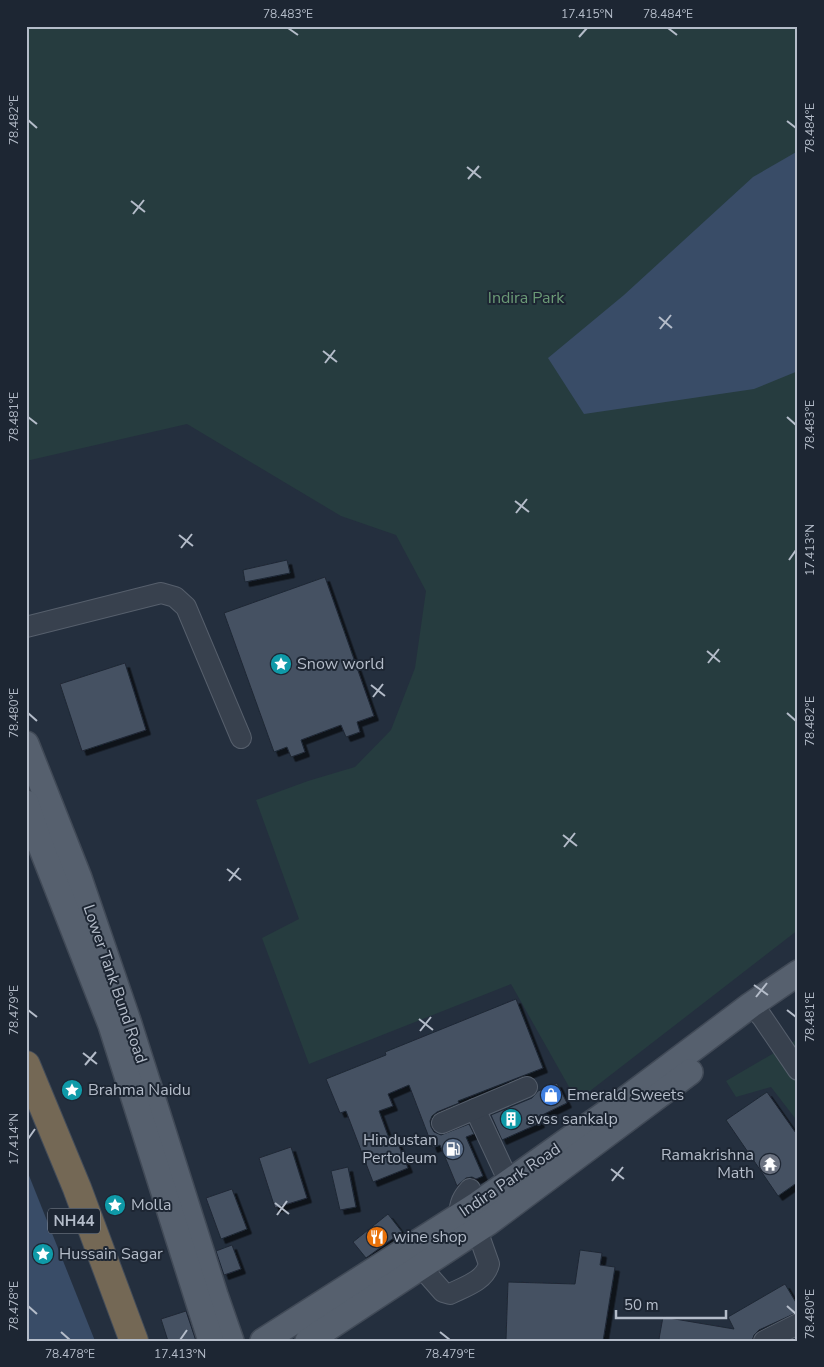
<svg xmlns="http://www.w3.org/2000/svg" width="824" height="1367" font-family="'Nunito Sans',sans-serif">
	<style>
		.green { fill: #263c3f }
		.water { fill: #394c67 }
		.building { fill: #455162; stroke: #1f2835; filter: url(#shadow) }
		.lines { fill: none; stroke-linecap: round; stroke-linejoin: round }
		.minor-casing { stroke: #565f6c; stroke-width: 22 }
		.major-casing { stroke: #414a57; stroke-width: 28 }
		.highway-casing { stroke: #434c59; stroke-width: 30 }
		.minor { stroke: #38414e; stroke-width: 20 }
		.major { stroke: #56606e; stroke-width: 25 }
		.highway { stroke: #746855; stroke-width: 28 }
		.ticks { fill: none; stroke: #b4bcc9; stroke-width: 2 }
		.labels { text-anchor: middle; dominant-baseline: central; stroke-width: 4; stroke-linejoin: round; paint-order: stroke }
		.shield { fill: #1d2633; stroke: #878f9c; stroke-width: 1 }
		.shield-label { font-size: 15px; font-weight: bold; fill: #b4bcc9 }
		.park-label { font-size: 16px; fill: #6b9a76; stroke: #1d2633 }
		.poi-label { font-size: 16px; fill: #b4bcc9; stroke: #1d2633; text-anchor: start }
		.street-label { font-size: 16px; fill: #b4bcc9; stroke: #1d2633 }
		.neatline { fill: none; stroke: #b4bcc9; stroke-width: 2 }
		.ticks-label { font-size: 12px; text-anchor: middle; fill: #b4bcc9 }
	</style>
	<defs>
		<filter id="shadow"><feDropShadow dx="4.5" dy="4.5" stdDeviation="0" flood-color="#0009"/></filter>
	</defs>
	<rect width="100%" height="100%" fill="#242f3e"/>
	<g class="green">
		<path d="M26 26H798V930L577 1101 511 984 309 1064 262 938 299 919 256 800 308 781 355 767 391 730 415 668 426 591 396 535 341 516 187 424 26 461Z"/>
		<path d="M798 1039V1122L771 1087 736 1097 726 1081Z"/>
	</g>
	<g class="water">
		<path d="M798 151V371L754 389 584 414 548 358 624 295 753 177Z"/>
		<path d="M26 1168 95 1341H26Z"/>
	</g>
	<g class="building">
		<path d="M287 560 290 573 245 582 243 570Z"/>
		<path d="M325 577 374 716 357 722 360 732 346 737 341 725 301 740 305 752 291 757 287 747 274 752 224 613Z"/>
		<path d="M125 663 146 730 82 751 60 684Z"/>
		<path d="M516 999 543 1068 458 1101 459 1103 437 1112 432 1116 430 1121 431 1127 434 1132 441 1135 469 1124 474 1134 466 1137 483 1176 476 1179 472 1177 466 1178 457 1186 440 1145 433 1148 409 1085 388 1094 393 1106 379 1111 390 1141 396 1139 408 1168 373 1182 346 1111 340 1113 326 1079 386 1055 385 1052Z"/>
		<path d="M557 1083 567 1103 538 1117 540 1123 502 1140 491 1115 532 1098 538 1091Z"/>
		<path d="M767 1092 798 1136V1182L778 1196 726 1120Z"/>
		<path d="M291 1147 307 1198 275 1208 259 1158Z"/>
		<path d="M348 1167 356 1207 340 1210 331 1171Z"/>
		<path d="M232 1189 247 1229 221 1239 206 1198Z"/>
		<path d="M388 1214 402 1232 366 1258 353 1242Z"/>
		<path d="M232 1245 241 1269 224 1275 216 1251Z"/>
		<path d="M580 1250 602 1253 600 1265 615 1267 603 1341 506 1340 508 1282 575 1284Z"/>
		<path d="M785 1284 798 1306V1312L759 1330 754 1335 752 1341H665L659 1339 663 1317 734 1329 728 1317Z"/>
		<path d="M186 1311 196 1341H168L161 1319Z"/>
	</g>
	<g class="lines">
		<g class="minor-casing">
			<g id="minor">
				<path d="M26 627 161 593 175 597 186 607 241 738"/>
				<path d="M751 1005 762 1017 798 1070"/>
				<path d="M475 1109 509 1182"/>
				<path d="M442 1123 527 1087"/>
				<path d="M459 1215C460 1203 462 1198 470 1189"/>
				<path d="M421 1267 443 1292 450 1294C464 1287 485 1281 489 1264L477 1230"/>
				<path d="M764 1341 798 1324"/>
			</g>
		</g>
		<g class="major-casing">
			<g id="major">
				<path d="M26 744 79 878 128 1021 215 1295 231 1341"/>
				<path d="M26 803 40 844 111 1025 211 1341"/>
				<path d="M263 1341 478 1204 622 1102 751 1005 798 973"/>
				<path d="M308 1341 489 1222 690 1072"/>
			</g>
		</g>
		<g class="highway-casing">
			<path id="highway" d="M26 1065 77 1188 134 1341"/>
		</g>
		<use href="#minor" class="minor"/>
		<use href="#major" class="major"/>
		<use href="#highway" class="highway"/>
	</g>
	<path class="ticks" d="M288 28 298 35M668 28 677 35M579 37 587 28M28 120 37 128M787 121 796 128M467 167 481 178M468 179 479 166M131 201 145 212M133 214 144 200M659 317 672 328M660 329 671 315M323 351 337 362M325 363 335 350M28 417 37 424M787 417 796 425M515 501 529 512M516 513 527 499M179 535 193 546M181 548 192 534M789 560 796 550M707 651 720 662M708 663 719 649M371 685 385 696M373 697 383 684M28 713 37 721M787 713 796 721M563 835 577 846M564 847 575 833M227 869 241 880M229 881 239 868M754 985 768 995M756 997 767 983M28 1010 37 1017M787 1010 796 1017M419 1019 433 1030M420 1031 431 1017M83 1053 97 1064M85 1065 96 1052M28 1139 35 1129M611 1169 624 1179M612 1181 623 1167M275 1203 289 1214M277 1215 287 1201M28 1306 37 1314M787 1306 796 1314M61 1332 70 1340M440 1332 450 1340M180 1340 187 1330"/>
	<defs>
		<g id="sight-disc" transform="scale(1.125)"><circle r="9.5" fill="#0f9aa8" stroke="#1d2633"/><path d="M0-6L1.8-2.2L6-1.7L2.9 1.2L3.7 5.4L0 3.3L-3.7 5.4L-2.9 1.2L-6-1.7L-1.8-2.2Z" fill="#fff"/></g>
		<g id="shop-disc" transform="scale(1.125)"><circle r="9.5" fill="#3f7fe0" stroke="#1d2633"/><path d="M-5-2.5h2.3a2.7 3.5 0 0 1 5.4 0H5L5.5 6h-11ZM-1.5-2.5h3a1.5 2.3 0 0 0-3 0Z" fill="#fff"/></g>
		<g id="building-disc" transform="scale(1.125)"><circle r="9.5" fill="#0f9aa8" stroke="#1d2633"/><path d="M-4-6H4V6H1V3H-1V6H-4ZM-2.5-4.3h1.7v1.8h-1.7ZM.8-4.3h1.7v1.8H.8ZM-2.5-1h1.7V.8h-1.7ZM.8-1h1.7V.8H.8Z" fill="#fff"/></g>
		<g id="fuel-disc" transform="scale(1.125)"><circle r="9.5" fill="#5c6f8a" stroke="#1d2633"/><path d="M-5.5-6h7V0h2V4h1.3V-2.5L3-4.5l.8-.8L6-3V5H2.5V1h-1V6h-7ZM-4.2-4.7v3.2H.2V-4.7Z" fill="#fff"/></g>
		<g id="temple-disc" transform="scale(1.125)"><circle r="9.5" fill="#6b7280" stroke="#1d2633"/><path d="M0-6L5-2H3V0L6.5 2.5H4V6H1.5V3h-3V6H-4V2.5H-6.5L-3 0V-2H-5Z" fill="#fff"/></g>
		<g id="restaurant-disc" transform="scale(1.125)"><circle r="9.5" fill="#e8710a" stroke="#1d2633"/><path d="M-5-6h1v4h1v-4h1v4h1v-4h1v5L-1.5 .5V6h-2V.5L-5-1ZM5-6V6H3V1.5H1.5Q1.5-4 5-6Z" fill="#fff"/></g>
	</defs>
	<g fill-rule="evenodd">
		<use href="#sight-disc" x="281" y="664"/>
		<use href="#sight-disc" x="72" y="1090"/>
		<use href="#shop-disc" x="551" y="1095"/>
		<use href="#building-disc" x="511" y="1119"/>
		<use href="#fuel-disc" x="453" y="1149"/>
		<use href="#temple-disc" x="770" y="1164"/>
		<use href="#sight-disc" x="115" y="1205"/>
		<use href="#restaurant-disc" x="377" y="1237"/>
		<use href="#sight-disc" x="43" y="1254"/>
	</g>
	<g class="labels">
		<rect class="shield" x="48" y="1208.5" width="52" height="25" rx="4"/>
		<g class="shield-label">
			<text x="74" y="1221">NH44</text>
		</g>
		<g class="park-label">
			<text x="526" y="298">Indira Park</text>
		</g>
		<g class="poi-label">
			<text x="297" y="664">Snow world</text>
			<text x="88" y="1090">Brahma Naidu</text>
			<text x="567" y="1095">Emerald Sweets</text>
			<text x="527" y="1119">svss sankalp</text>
			<text x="437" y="1140" text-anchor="end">Hindustan<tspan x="437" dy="18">Pertoleum</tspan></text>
			<text x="754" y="1155" text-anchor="end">Ramakrishna<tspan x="754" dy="18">Math</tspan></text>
			<text x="131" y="1205">Molla</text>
			<text x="393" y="1237">wine shop</text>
			<text x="59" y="1254">Hussain Sagar</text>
		</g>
		<g class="street-label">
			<text transform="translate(115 984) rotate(71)">Lower Tank Bund Road</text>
			<text transform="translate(510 1180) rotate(-34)">Indira Park Road</text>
		</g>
	</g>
	<rect width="824" height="1367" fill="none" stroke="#1d2633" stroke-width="55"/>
	<path d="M616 1310v8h110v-8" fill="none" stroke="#b4bcc9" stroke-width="2.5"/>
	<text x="624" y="1310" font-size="15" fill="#b4bcc9" stroke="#1d2633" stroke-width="4" paint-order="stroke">50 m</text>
	<rect x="28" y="28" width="768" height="1312" class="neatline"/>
	<g class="ticks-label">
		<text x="288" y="18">78.483°E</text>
		<text x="587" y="18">17.415°N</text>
		<text x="668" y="18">78.484°E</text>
		<text transform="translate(14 120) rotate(-90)" y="4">78.482°E</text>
		<text transform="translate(810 128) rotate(-90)" y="4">78.484°E</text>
		<text transform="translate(14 417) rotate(-90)" y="4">78.481°E</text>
		<text transform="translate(810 425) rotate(-90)" y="4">78.483°E</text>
		<text transform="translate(810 550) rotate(-90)" y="4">17.413°N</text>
		<text transform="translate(14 713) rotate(-90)" y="4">78.480°E</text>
		<text transform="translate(810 721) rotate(-90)" y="4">78.482°E</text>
		<text transform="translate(14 1010) rotate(-90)" y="4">78.479°E</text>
		<text transform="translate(810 1017) rotate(-90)" y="4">78.481°E</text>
		<text transform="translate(14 1139) rotate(-90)" y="4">17.414°N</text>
		<text transform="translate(14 1306) rotate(-90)" y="4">78.478°E</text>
		<text transform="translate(810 1314) rotate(-90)" y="4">78.480°E</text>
		<text x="70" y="1358">78.478°E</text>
		<text x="180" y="1358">17.413°N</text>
		<text x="450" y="1358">78.479°E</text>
	</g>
</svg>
